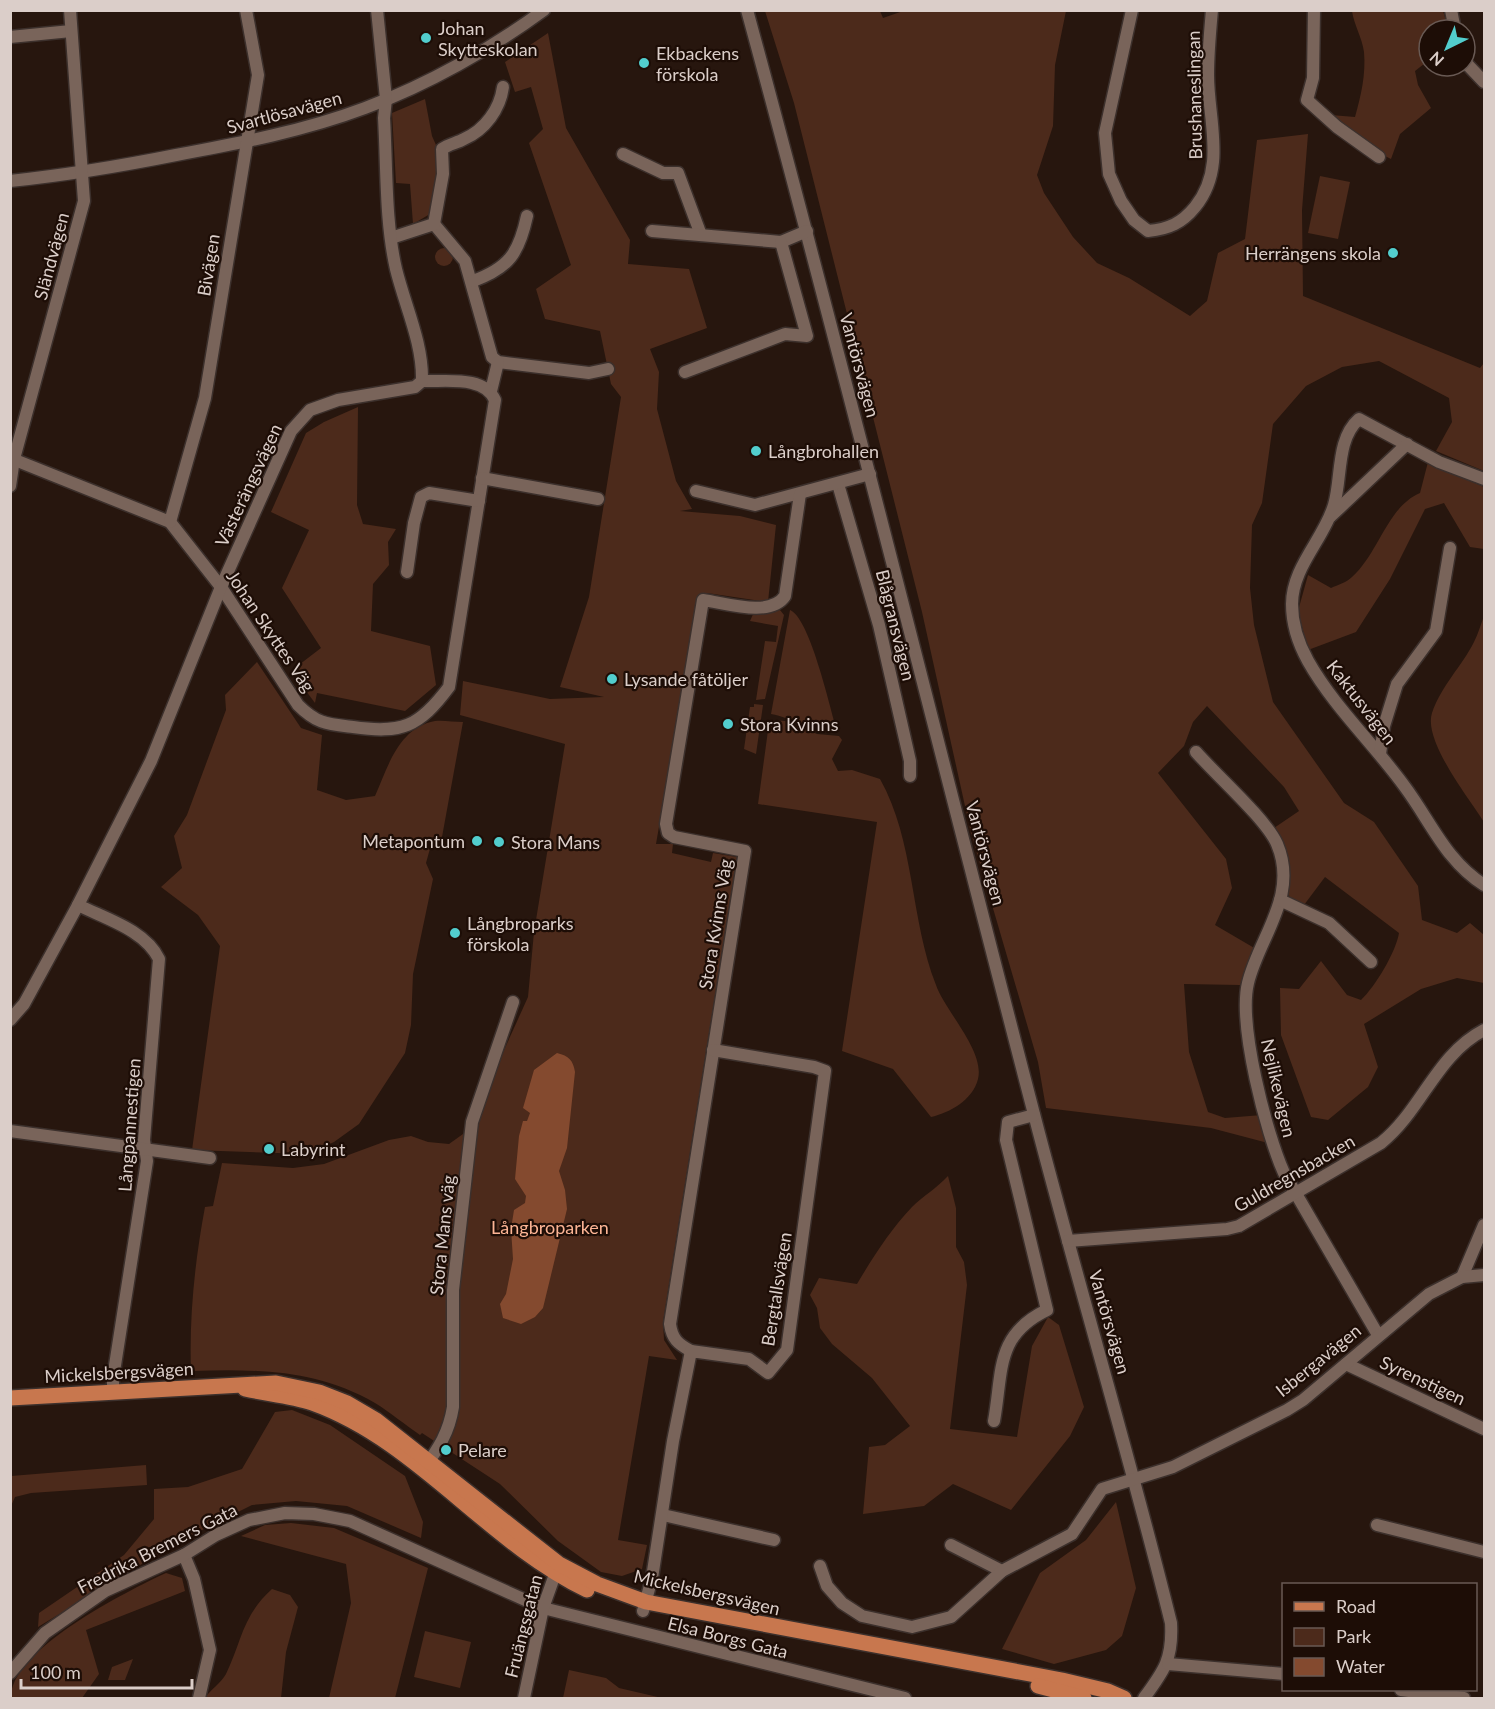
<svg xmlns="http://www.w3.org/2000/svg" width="1495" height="1709" font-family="Lato,sans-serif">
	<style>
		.green { fill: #4c2a1b }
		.water { fill: #844a2f }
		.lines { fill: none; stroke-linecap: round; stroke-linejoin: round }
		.minor-casing { stroke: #3c302c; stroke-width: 15 }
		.major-casing { stroke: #3c302c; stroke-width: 18 }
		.minor { stroke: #79645a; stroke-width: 12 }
		.major { stroke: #c8774e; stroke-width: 15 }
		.poi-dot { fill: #52cdcd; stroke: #1d0d06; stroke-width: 2 }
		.labels { text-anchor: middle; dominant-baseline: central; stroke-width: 4.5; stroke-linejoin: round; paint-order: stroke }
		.poi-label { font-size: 18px; fill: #dbcec9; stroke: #1d0d06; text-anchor: start }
		.street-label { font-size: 18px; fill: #dbcec9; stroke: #1d0d06 }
		.park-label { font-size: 18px; fill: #fcb494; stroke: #1d0d06 }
	</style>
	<rect width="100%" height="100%" fill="#27160e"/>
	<g class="green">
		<path d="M906 10 1066 11 1055 65 1053 126 1037 175 1044 193 1073 237 1097 263 1129 278 1190 316 1207 301 1218 253 1245 239 1257 140 1308 134 1302 210 1303 296 1480 368 1484 363V471L1436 451 1452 422 1449 398 1379 361 1342 367 1306 386 1273 424 1262 503 1252 525 1250 588 1254 625 1273 702 1344 803 1374 822 1418 886 1422 920 1457 933 1470 923 1484 935V983L1457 978 1421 989 1364 1024 1378 1067 1368 1087 1328 1120 1311 1117 1281 1035 1280 988 1299 989 1321 961 1347 995 1361 1000C1375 987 1396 952 1399 933L1325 877 1304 905 1291 899 1287 892 1285 847 1274 828 1299 811 1284 787 1207 706 1193 722 1184 746 1158 773 1226 859 1232 888 1215 925 1256 949 1240 985 1184 984 1189 1052 1208 1112 1225 1118 1262 1115 1268 1143 1211 1128 1046 1108 1038 1062 971 833 922 612 794 103 765 11H880L883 18Z"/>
		<path d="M1352 11H1443L1449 30H1429V60L1415 71 1418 85 1431 108 1400 134 1391 159 1373 150 1331 115 1355 117C1361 96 1366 74 1364 52 1362 37 1354 25 1352 11Z"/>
		<path d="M548 33 566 128 630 240 628 264 689 269 707 328 650 349 659 372 657 409 676 481 692 509 680 511 740 516 776 525 768 602 707 593 699 596 656 844H673L672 853 711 862 713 853 737 857 663 1322 664 1340 677 1360 649 1356 618 1540 647 1545 642 1569 622 1576 601 1572 558 1541 500 1484 422 1433 420 1435C405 1425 390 1412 375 1403 316 1369 256 1369 191 1371 189 1317 195 1260 205 1207L213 1206 222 1163 293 1168 324 1164 389 1140 411 1136 428 1142 449 1144 477 1124 491 1079 528 997 534 932 565 744 460 715 463 681 550 699 604 697 560 687 589 597 621 397 611 384 600 331 545 319 536 289 571 265 529 143 543 129 531 87 515 92 505 62Z"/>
		<path d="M425 99 432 136 440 154 430 214 413 224 410 184 396 183 392 113Z"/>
		<path d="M1320 176 1350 182 1338 239 1308 233Z"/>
		<circle cx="444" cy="257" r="9"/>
		<path d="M358 407 357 505 363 524 396 529 388 542 389 565 373 584 371 631 430 646 436 685 405 711 317 693 315 703 291 671 321 648 282 588 309 530 271 512 306 433 324 422Z"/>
		<path d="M1428 462 1484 487V549L1470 547 1444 503 1425 509 1390 579 1356 632 1308 650 1298 611 1308 575 1331 588C1338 585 1347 582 1352 577 1379 553 1387 507 1420 493Z"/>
		<path d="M780 610 784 615 765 699 756 700 765 641 776 642 778 626 750 621 754 612Z"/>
		<path d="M790 610C810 618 830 708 837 731 813 734 794 718 771 714Z"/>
		<path d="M1484 616V822C1469 798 1423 741 1432 713 1441 686 1462 666 1474 642 1478 634 1481 624 1484 616Z"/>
		<path d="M257 662 301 728 322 735 317 790 346 800 375 796C388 767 398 728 435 721 443 720 454 722 463 722L442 837 431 845 426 863 433 879 413 974 411 1025 405 1053 359 1124 334 1142 308 1154 192 1150 220 946 198 915 161 887 182 868 174 836 187 815 226 710 225 695Z"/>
		<path d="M754 704 763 705 756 754 744 749 750 707H754Z"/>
		<path d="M772 720 785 721 817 734 839 736 842 740 832 759 838 771 852 770 880 779C915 841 910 919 936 985 945 1011 985 1051 978 1079 973 1100 949 1113 931 1117L893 1069 842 1051 877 822 758 804 769 723Z"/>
		<path d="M948 1176 956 1208V1247L964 1262 967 1285 950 1429 1017 1437 1032 1346 1048 1317 1059 1325 1084 1407 1070 1436 1011 1510 953 1484 924 1506 863 1514 869 1447 885 1445 910 1426 872 1378 832 1344 820 1328 817 1308 810 1295 819 1278 857 1284C873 1257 891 1229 912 1207 923 1196 937 1188 948 1176Z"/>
		<path d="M292 1410 330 1425 405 1476 423 1522 421 1538 347 1506 296 1501 252 1505 178 1542 38 1627 39 1613 124 1555 154 1519V1489L188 1487 242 1469 275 1412Z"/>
		<path d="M146 1465 147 1485 31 1493 15 1497 11 1506V1476Z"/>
		<path d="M1116 1502 1136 1588 1122 1636 1106 1650 1054 1664 1002 1649 1040 1573 1086 1540Z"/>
		<path d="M291 1523 334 1528 428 1568 395 1698H329L351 1603 346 1564 241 1536 265 1525Z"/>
		<path d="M166 1573 182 1578 185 1591 86 1630 99 1674 82 1698H11C10 1650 127 1591 166 1573Z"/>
		<path d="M272 1589 290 1595 298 1607 286 1652 281 1698H205C210 1690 221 1683 226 1674 242 1641 242 1616 272 1589Z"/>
		<path d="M425 1631 471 1642 460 1688 414 1677Z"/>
		<path d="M133 1659 125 1680H108L112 1667Z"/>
		<path d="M569 1670 606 1678 619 1688 662 1698H563Z"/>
	</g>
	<path class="water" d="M557 1053C569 1056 573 1060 575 1072L567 1148 559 1171 565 1190 567 1209 543 1308 535 1317 521 1324 503 1318 500 1304 506 1294 513 1259 511 1229 514 1210 525 1203 526 1196 515 1179 519 1136 523 1121H527L530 1113 523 1108 534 1070Z"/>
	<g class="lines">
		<g class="minor-casing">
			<g id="minor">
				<path d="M747 10C847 377 938 746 1034 1114 1078 1284 1129 1453 1171 1623 1173 1659 1164 1671 1144 1698"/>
				<path d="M1132 10 1105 133 1109 174 1121 201 1134 220 1148 231C1169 229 1182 223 1195 207 1227 168 1208 120 1208 75 1208 53 1210 32 1212 10"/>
				<path d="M1314 10 1313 78 1307 100 1337 127 1379 157"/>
				<path d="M1451 10 1455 30"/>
				<path d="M10 37 71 31"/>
				<path d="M1465 62 1484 82"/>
				<path d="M623 154 663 173H678L701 235"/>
				<path d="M10 181C67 175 121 166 176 155 240 143 304 131 365 108 427 85 491 49 544 10"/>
				<path d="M434 224 465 261 492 357 498 362 589 373 608 369"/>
				<path d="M652 231 781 242 807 231"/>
				<path d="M391 238 434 224 443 174 442 149C449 144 457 143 464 139 485 130 500 109 503 87"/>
				<path d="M473 281C509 268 519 253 527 216"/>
				<path d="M685 372 785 334 807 336 781 242"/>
				<path d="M491 391 498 362"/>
				<path d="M10 458 170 522 221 587 298 705C317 724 327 724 353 727 402 734 419 727 449 687L495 400C484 375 446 382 422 381"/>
				<path d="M482 478 598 499"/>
				<path d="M1484 479 1439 462 1359 419C1336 439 1342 478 1334 505 1324 539 1292 567 1292 604 1292 624 1298 643 1308 661 1334 707 1374 744 1405 787 1431 822 1446 861 1484 885"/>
				<path d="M838 484 879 625 910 761V776"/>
				<path d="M10 486 14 459 84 201 70 10"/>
				<path d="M696 491 755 505 870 474"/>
				<path d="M1331 516 1407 444"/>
				<path d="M170 522 205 398 258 75 246 10"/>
				<path d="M407 572 414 523 421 497 429 493 479 501"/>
				<path d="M1196 752C1216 775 1266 819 1277 844 1299 896 1259 937 1248 983 1238 1024 1266 1133 1284 1173L1378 1335"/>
				<path d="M1380 754 1384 726 1397 684 1436 631 1450 548"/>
				<path d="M1280 900 1329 923 1371 962"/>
				<path d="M78 905C106 919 145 930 159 959L144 1140 147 1161 113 1378V1392"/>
				<path d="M10 1020 24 1004 78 905 151 761 221 587 291 431 310 410 338 400 415 387 422 381C423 343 405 306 396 269 385 221 387 168 384 118L386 99 377 10"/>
				<path d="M10 1131 210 1158"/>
				<path d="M1068 1241 1227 1229 1239 1226 1381 1143C1422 1110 1436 1055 1484 1030"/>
				<path d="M1462 1277 1484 1225"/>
				<path d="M691 1351C678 1344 672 1339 670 1324L745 851 674 837 668 833 666 824 703 600C726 603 770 618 785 596L800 494"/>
				<path d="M1346 1364 1484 1429"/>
				<path d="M994 1421C1003 1371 995 1335 1047 1310L1006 1140 1008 1122 1034 1115"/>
				<path d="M424 1468C439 1448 449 1432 453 1407V1290L472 1122 513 1002"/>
				<path d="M663 1515 774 1540"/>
				<path d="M1377 1525 1484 1552"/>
				<path d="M951 1545 1002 1571"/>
				<path d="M184 1555 194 1579 210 1650 199 1698"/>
				<path d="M820 1566 827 1586 842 1603 862 1616 912 1627 951 1617 1002 1571 1072 1534 1102 1489 1173 1467 1287 1410 1303 1400 1429 1294 1462 1277 1484 1275"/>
				<path d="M643 1611 652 1578 673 1441 691 1351 749 1359 768 1373 787 1350 825 1071 814 1067 713 1050"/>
				<path d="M1168 1664 1284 1674"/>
				<path d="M10 1673 45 1633 105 1591 184 1555 216 1535 249 1520 285 1513 314 1514 350 1521 543 1608 905 1698"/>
				<path d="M1401 1690 1464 1698"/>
				<path d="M524 1698 543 1608 558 1566"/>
			</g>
		</g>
		<g class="major-casing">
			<g id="major">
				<path d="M245 1389C267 1394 292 1396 312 1403 418 1441 487 1542 587 1590"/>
				<path d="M10 1398 276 1383 319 1392 347 1403 376 1420 559 1564 597 1584 646 1602 1062 1680 1108 1691 1124 1698"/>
				<path d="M1038 1686 1084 1698"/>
			</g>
		</g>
		<use href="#minor" class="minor"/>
		<use href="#major" class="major"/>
	</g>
	<g class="poi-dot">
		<circle cx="426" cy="38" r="6"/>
		<circle cx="644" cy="63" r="6"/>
		<circle cx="1393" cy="253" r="6"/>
		<circle cx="756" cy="451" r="6"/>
		<circle cx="612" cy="679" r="6"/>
		<circle cx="728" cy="724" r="6"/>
		<circle cx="477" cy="841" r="6"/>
		<circle cx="499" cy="842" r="6"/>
		<circle cx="455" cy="933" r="6"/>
		<circle cx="269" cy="1149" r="6"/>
		<circle cx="446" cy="1450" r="6"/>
	</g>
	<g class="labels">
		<g class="poi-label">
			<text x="438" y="28">Johan<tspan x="438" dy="21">Skytteskolan</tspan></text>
			<text x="656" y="53">Ekbackens<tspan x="656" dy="21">förskola</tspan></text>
			<text x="1381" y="253" text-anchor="end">Herrängens skola</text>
			<text x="768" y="451">Långbrohallen</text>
			<text x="624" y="679">Lysande fåtöljer</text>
			<text x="740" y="724">Stora Kvinns</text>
			<text x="465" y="841" text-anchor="end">Metapontum</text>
			<text x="511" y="842">Stora Mans</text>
			<text x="467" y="923">Långbroparks<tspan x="467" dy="21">förskola</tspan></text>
			<text x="281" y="1149">Labyrint</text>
			<text x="458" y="1450">Pelare</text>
		</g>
		<g class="street-label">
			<text transform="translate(1194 95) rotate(-91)">Brushaneslingan</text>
			<text transform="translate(284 112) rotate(-15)">Svartlösavägen</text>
			<text transform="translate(51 256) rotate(-75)">Sländvägen</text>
			<text transform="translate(208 265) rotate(-81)">Bivägen</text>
			<text transform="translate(860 365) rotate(75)">Vantörsvägen</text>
			<text transform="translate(248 485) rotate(-65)">Västerängsvägen</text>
			<text transform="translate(896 625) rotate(76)">Blågransvägen</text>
			<text transform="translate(271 631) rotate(56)">Johan Skyttes Väg</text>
			<text transform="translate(1362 702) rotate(52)">Kaktusvägen</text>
			<text transform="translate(986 853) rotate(75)">Vantörsvägen</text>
			<text transform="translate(715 924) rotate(-81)">Stora Kvinns Väg</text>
			<text transform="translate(1279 1088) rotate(77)">Nejlikevägen</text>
			<text transform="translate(129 1125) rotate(-86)">Långpannestigen</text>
			<text transform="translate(1294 1173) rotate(-30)">Guldregnsbacken</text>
			<text transform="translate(442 1235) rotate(-84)">Stora Mans väg</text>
			<text transform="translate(776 1289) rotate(-81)">Bergtallsvägen</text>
			<text transform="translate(1110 1322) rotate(74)">Vantörsvägen</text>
			<text transform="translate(1318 1360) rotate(-39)">Isbergavägen</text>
			<text transform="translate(119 1372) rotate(-3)">Mickelsbergsvägen</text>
			<text transform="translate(1423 1380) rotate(25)">Syrenstigen</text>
			<text transform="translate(157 1548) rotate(-27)">Fredrika Bremers Gata</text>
			<text transform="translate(707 1592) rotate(13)">Mickelsbergsvägen</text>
			<text transform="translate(523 1626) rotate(-76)">Fruängsgatan</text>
			<text transform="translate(728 1637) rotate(14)">Elsa Borgs Gata</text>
		</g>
		<g class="park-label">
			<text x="550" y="1227">Långbroparken</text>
		</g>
	</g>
	<rect width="1495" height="1709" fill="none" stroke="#dbcec9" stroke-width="24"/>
	<rect x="1282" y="1583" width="195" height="108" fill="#1d0d06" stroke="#695a54" stroke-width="1.5"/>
	<rect x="1294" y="1602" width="30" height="9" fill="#c8774e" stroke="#695a54" stroke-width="1.5"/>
	<text x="1336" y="1613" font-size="18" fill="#dbcec9">Road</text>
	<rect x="1294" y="1628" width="30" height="18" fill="#4c2a1b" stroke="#695a54" stroke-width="1.5"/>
	<text x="1336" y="1643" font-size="18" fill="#dbcec9">Park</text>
	<rect x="1294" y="1658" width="30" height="18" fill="#844a2f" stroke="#695a54" stroke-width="1.5"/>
	<text x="1336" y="1673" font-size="18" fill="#dbcec9">Water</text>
	<g transform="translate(1447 48) rotate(223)"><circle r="28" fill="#1d0d06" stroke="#695a54" stroke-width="1.5"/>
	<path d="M0-4.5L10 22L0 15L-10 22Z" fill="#52cdcd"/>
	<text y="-9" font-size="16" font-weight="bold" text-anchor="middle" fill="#dbcec9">N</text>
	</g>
	<path d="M21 1679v9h171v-9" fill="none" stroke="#dbcec9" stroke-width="3"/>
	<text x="30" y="1679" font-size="18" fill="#dbcec9" stroke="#1d0d06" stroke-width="4.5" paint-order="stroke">100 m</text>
</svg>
